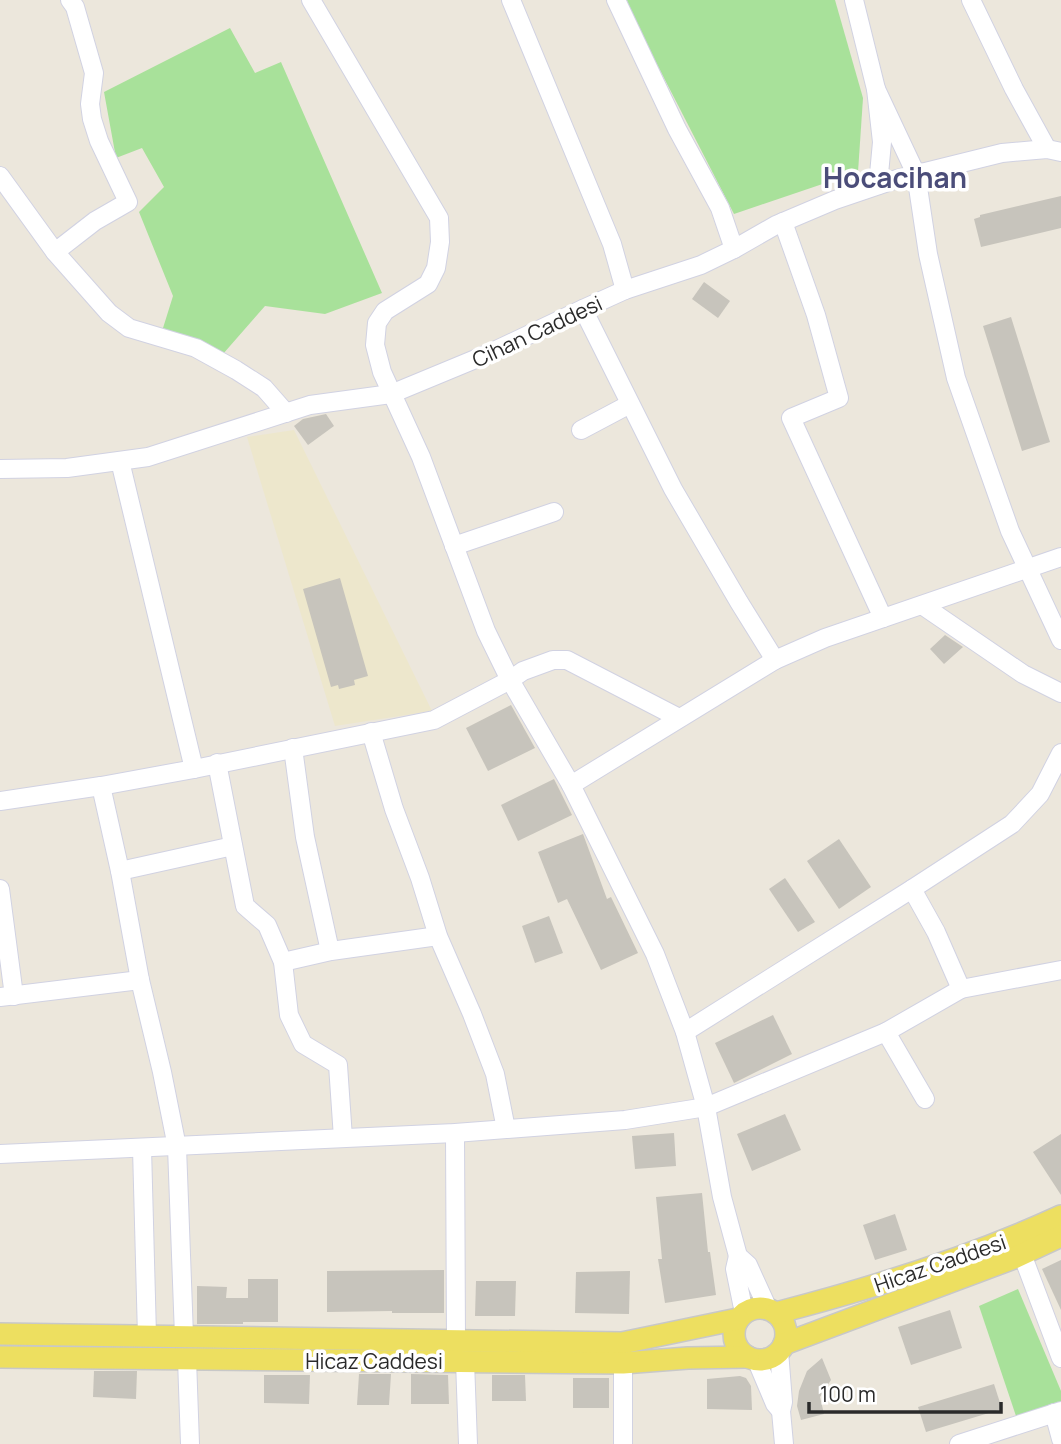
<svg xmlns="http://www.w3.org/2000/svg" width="1061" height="1444" font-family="Manrope,sans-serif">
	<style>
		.education { fill: #ede7cc }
		.green { fill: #a8e19a }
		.building { fill: #c7c4bc }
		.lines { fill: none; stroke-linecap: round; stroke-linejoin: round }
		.minor-casing { stroke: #d1d2e2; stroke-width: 20 }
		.major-casing { stroke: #c8c8c8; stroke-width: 24 }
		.minor { stroke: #fff; stroke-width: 18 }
		.major { stroke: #eddf60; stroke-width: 21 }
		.labels { text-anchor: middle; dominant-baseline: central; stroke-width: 7; stroke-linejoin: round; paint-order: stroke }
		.street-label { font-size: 21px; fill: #2a2a2a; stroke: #fff }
		.district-label { font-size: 28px; font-weight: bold; fill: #4b4d79; stroke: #fff }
	</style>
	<rect width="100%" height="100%" fill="#ece7dc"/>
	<path class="education" d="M294 430 432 711 335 726 247 437Z"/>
	<g class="green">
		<path d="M627 0H835L863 98 858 172 734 214 629 10Z"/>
		<path d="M230 28 255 73 281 62 382 293 325 314 265 306 223 354 163 328 173 296 139 212 164 187 142 148 116 158 104 92Z"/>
		<path d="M1018 1289 1061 1391V1404L1016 1416 979 1306Z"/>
	</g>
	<g class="building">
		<path d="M1061 196V228L981 247 974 219 980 217V215Z"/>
		<path d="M704 282 730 301 718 318 692 299Z"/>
		<path d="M1011 317 1050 442 1022 451 983 326Z"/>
		<path d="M326 414 334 426 308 445 294 426 303 419Z"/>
		<path d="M340 578 368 676 354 680 355 685 339 689 338 685 331 687 303 589Z"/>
		<path d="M945 635 963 647 944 664 930 649Z"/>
		<path d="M511 705 535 748 488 771 466 728Z"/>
		<path d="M554 779 572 815 518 841 501 805Z"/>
		<path d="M583 834 607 899 611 897 638 953 601 970 567 899 558 903 538 852Z"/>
		<path d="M839 839 871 887 839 909 807 861Z"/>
		<path d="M785 878 815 922 798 932 769 889Z"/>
		<path d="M549 916 563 953 535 963 522 926Z"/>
		<path d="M773 1015 792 1054 734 1083 715 1043Z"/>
		<path d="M785 1114 801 1150 752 1171 737 1134Z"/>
		<path d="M674 1133 676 1166 635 1169 632 1136Z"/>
		<path d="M1061 1134V1195L1033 1152Z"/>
		<path d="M702 1193 708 1252H710L716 1295 665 1303 658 1259H662L656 1197Z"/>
		<path d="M895 1214 907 1250 875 1260 863 1225Z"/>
		<path d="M1061 1260V1310L1042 1269Z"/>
		<path d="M444 1270V1313H392V1311L327 1312V1271Z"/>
		<path d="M630 1271 629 1314 575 1313 576 1272Z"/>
		<path d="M248 1279H278V1322H243V1324H197V1286L227 1287 226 1298H248Z"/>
		<path d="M476 1281H516L515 1316H475Z"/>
		<path d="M950 1310 962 1348 911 1365 898 1327Z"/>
		<path d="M822 1358 831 1380 820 1397 824 1414 801 1420 797 1406 799 1391 807 1371Z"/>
		<path d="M94 1371H137L136 1399 93 1397Z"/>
		<path d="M359 1374H391L389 1405H357Z"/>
		<path d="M411 1374 448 1375 449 1404H411Z"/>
		<path d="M264 1375H310L309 1404 264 1403Z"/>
		<path d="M492 1375H525L526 1401H492Z"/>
		<path d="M740 1376 746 1378 751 1386 752 1410 707 1409V1379Z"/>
		<rect x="573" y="1378" width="36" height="30"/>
		<path d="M994 1384 1002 1409 926 1432 918 1407Z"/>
	</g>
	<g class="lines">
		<g class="minor-casing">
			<g id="minor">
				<path d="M311 0 439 218 440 242 436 268 428 284 385 311 377 323 375 345 382 372 421 457 486 631 510 680 571 785 655 954 685 1032 706 1107 722 1197 738 1256"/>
				<path d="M511 0 612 244 625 290"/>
				<path d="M616 0 677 129 720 208 734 249"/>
				<path d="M854 0 876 89"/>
				<path d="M971 0 1014 89 1047 149"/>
				<path d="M0 176 55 252 109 313 129 328 196 348 236 370 264 388 286 413"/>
				<path d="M878 185 882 142 876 89 916 174 928 254 956 378 1010 531 1061 640"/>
				<path d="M783 222 816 315 839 398 791 418 883 618"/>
				<path d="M55 252 95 221 128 202 99 141 92 119 90 104 94 73 75 7 70 0"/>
				<path d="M583 309 673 489 739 602 775 660"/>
				<path d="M581 430 630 404"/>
				<path d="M120 461 194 769"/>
				<path d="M0 469 67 468 148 457 310 405 391 394 490 353 583 309 625 290 701 265 734 249 776 225 835 200 897 179 1002 153 1047 149 1061 152"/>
				<path d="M454 546 554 512"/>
				<path d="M922 605 1023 674 1061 693"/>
				<path d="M371 732 394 809 420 878 438 936 472 1014 495 1074 506 1129"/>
				<path d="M293 748 305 837 330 951"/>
				<path d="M217 763 245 906 267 925 283 962 289 1015 303 1044 338 1065 343 1138"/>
				<path d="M571 785 775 660 825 638 1061 557"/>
				<path d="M101 786 120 871 140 980 162 1072 177 1147 184 1336"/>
				<path d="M0 801 101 786 194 769 434 720 510 680 523 671 553 660H567L679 718"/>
				<path d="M120 871 233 846"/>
				<path d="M0 889 14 996"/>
				<path d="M912 889 936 932 961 989"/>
				<path d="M283 962 331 951 438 936"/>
				<path d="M0 997 140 980"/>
				<path d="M685 1032 912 889 1012 824 1040 794 1061 753"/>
				<path d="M886 1032 925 1099"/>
				<path d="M455 1133 456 1340"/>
				<path d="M142 1148 147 1336"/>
				<path d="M0 1154 455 1133 625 1120 706 1107 886 1032 961 989 1061 970"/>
				<path d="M1022 1254 1061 1358"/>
				<path d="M744 1313 735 1269 738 1256 748 1265 768 1309"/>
				<path d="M779 1351 783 1402 781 1411 784 1444"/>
				<path d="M187 1359 190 1444"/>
				<path d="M756 1359 775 1404 781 1411"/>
				<path d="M465 1361 468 1444"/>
				<path d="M623 1363V1444"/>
				<path d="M1054 1413 1061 1439"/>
				<path d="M959 1444 1061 1411"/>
			</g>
		</g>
		<g class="major-casing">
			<g id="major">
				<circle cx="760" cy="1334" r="26"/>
				<path d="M776 1313C873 1288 970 1258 1061 1216"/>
				<path d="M0 1334 622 1343 738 1319"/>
				<path d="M784 1344 1014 1258 1061 1236"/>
				<path d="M0 1357 623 1363 688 1358 748 1357"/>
			</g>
		</g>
		<use href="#minor" class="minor"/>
		<use href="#major" class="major"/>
	</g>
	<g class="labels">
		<g class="street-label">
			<text transform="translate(537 331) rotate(-25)">Cihan Caddesi</text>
			<text transform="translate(940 1263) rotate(-19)">Hicaz Caddesi</text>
			<text x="374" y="1361">Hicaz Caddesi</text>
		</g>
		<g class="district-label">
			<text x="895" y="177">Hocacihan</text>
		</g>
	</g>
	<path d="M809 1402v10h192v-10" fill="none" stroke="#2a2a2a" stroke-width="3.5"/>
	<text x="820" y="1402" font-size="21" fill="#2a2a2a" stroke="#ffffff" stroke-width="5" paint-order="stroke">100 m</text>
</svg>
